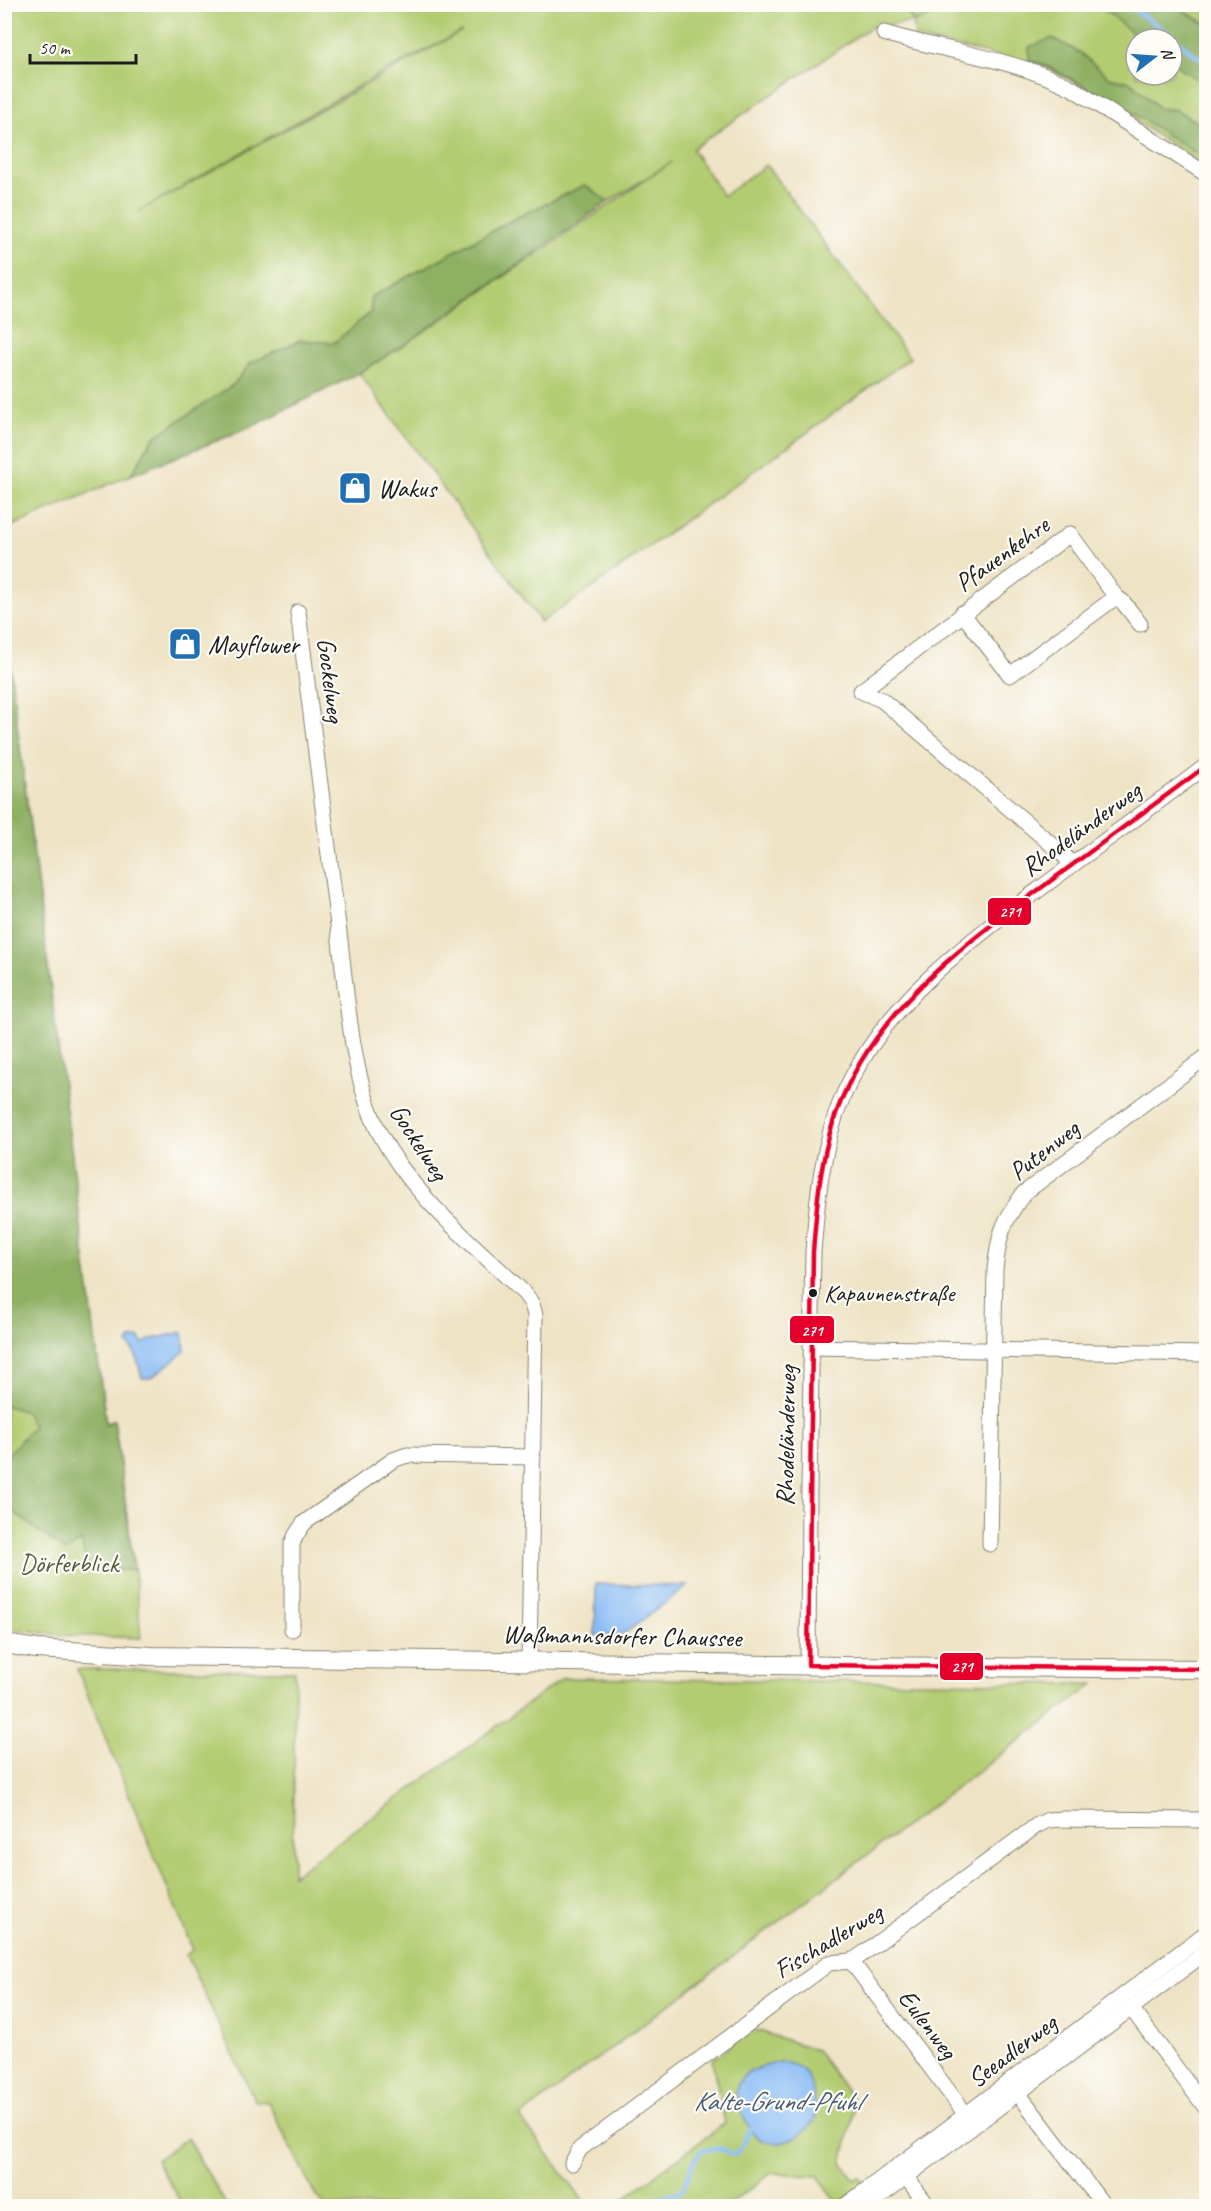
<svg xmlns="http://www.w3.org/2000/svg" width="1211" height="2211" font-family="Caveat,sans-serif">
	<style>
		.green { fill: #b3cc72; stroke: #687447; stroke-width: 1.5; fill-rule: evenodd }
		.forest { fill: #8eb064; stroke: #556640; stroke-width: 1.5 }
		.water { fill: #88bbf5; stroke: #526c88; stroke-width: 1.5 }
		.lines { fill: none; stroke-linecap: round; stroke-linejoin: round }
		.stream { stroke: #88bbf5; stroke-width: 4.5 }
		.minor-casing { stroke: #858070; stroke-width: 17 }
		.tertiary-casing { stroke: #858070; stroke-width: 20 }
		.minor { stroke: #fff; stroke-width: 15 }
		.tertiary { stroke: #fff; stroke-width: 18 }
		.bus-1-casing { stroke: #fdfcf7; stroke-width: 9 }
		.bus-1 { stroke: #e4002b; stroke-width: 4.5 }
		.bus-dot { fill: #1c1c1c; stroke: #fdfcf7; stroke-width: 2 }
		.labels { text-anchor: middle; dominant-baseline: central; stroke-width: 4.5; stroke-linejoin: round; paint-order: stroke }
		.bus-label { font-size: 24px; fill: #1c1c1c; stroke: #fdfcf7; text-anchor: start }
		.poi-label { font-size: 26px; fill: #1c1c1c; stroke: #fdfcf7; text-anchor: start }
		.street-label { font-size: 26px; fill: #1c1c1c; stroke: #fdfcf7 }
		.park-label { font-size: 26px; fill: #515a3a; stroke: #fdfcf7 }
		.water-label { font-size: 27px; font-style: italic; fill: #475c73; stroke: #fdfcf7 }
		.line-badge { stroke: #fdfcf7; stroke-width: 2 }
		.badge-label { font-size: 16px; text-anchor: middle; font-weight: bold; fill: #fff }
	</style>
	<rect width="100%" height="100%" fill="#fdfcf7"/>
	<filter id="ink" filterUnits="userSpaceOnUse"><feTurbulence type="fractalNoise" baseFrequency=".0167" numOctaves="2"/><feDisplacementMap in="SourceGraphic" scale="12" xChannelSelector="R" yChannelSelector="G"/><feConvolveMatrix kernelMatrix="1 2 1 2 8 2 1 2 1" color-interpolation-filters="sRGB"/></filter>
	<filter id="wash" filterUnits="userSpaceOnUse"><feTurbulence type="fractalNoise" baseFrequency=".008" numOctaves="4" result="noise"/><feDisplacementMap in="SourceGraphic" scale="24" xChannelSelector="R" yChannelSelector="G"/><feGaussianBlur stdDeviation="1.35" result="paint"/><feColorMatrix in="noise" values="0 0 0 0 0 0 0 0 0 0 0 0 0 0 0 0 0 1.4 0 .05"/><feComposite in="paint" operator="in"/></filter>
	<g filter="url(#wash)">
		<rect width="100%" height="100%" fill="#eee3c5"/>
		<g class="green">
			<path d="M5 5H1206V167L1080 85 1041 65 915 38 913 22 871 27 692 149 723 196 766 165 910 358 592 588 541 622 359 373 404 345 672 162 608 202 585 185 516 218 371 297V312L334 343 300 340 251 363 234 384 153 438 131 475 5 529ZM462 31 138 212 382 73ZM1136 39H1172V75H1136Z"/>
			<path d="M4 628 106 1424 114 1420 135 1573 141 1638 58 1635 5 1627Z"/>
			<path d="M77 1669 295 1671 293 1875 563 1678 1094 1684 520 2117 587 2206H325L312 2189 268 2102 255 2101 186 1955 193 1950Z"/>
			<path d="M753 2029 816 2050 856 2103 842 2163 855 2180 859 2177 865 2184 839 2204 818 2176 772 2173 726 2206H614L725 2123 712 2060Z"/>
			<path d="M187 2138 227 2206H183L156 2160Z"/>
		</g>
		<g class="forest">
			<path d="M901 5H967L914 22Z"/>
			<path d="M1098 5H1175L1206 24V86L1172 62V39H1140Z"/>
			<path d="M1052 38 1079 52 1109 77 1131 82 1159 108 1177 110 1206 128V160L1125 108 1041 63 1029 61V47Z"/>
			<path d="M585 185 608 202 404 345 359 373 249 428 131 475 153 438 234 384 251 363 300 340 334 343 371 312V297L516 218Z"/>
			<path d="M5 628 106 1424 114 1420 134 1570H88L81 1541 66 1552 9 1509 4 1492 5 1467 7 1455 33 1427 25 1412 4 1405Z"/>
		</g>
		<g class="water">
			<path d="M183 1332 185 1351 151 1378H142L136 1355 128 1344 131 1339 140 1338 143 1344 149 1340Z"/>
			<path d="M596 1584 688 1586 621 1636H595Z"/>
			<path d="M780 2062C802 2065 808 2071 813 2091 815 2101 817 2110 815 2120 802 2137 775 2153 756 2136 749 2129 745 2120 741 2112 737 2102 733 2092 739 2082 747 2069 767 2065 780 2062Z"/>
		</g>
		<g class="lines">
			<g class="stream">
				<path d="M1126 4 1167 32 1195 55 1206 61"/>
				<path d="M629 2206 682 2191 694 2161 702 2150 721 2149 735 2155 743 2144 750 2129"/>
			</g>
		</g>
	</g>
	<g filter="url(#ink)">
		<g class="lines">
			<g class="minor-casing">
				<g id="minor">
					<path d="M884 33C947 52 1013 58 1072 88L1206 174"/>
					<path d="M1116 597 1123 602 1140 624"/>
					<path d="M298 612C311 719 325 826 339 933 347 995 351 1076 379 1132 413 1198 473 1243 525 1294L532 1304 535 1315 529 1660"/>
					<path d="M962 613 1010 675 1116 597 1070 534 861 691 882 700 1063 854 1072 865"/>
					<path d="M811 1347 1206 1354"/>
					<path d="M990 1544 995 1270C999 1234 1002 1223 1024 1193L1206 1057"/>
					<path d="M292 1629V1544L296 1535 304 1523 393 1460 407 1455 533 1457"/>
					<path d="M808 1665 809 1491 813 1252C817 1200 822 1145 843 1096 884 1003 966 944 1045 885 1099 845 1153 806 1206 766"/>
					<path d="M851 1961 967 2116"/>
					<path d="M1131 2008 1206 2108"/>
					<path d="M1018 2093 1104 2206"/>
					<path d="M572 2163 580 2149 829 1963 851 1961 857 1958 1036 1826 1048 1820 1062 1819 1206 1820"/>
					<path d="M906 2177 928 2206"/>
					<path d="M845 2206 1206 1933"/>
					<path d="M867 2206 1206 1952"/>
				</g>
			</g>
			<g class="tertiary-casing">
				<path id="tertiary" d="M4 1644 37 1649 152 1656 843 1666 1206 1669"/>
			</g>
			<use href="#minor" class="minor"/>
			<use href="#tertiary" class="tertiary"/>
			<g class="bus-1-casing">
				<path id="bus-1" d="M1206 766C1156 803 1106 840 1056 877 974 937 885 1000 843 1096 821 1145 817 1200 813 1252L808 1665 1206 1669"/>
			</g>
			<use href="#bus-1" class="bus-1"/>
		</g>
	</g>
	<defs>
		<g id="shop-square" transform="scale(1.725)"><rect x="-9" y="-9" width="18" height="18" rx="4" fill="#1f6fb2" stroke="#fdfcf7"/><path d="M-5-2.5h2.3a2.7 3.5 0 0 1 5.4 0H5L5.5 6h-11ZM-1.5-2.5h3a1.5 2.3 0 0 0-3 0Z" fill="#fff"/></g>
	</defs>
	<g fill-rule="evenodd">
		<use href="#shop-square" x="355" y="488"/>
		<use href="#shop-square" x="185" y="644"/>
	</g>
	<circle class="bus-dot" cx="813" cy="1293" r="5"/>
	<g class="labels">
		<g class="bus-label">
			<text x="824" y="1293">Kapaunenstraße</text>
		</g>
		<g class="poi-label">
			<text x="378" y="488">Wakus</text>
			<text x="208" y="644">Mayflower</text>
		</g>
		<g class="street-label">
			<text transform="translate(1002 554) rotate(-36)">Pfauenkehre</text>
			<text transform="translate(331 680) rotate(83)">Gockelweg</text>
			<text transform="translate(1081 829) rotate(-36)">Rhodeländerweg</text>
			<text transform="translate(419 1142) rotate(57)">Gockelweg</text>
			<text transform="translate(1044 1150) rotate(-38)">Putenweg</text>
			<text transform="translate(786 1436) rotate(-89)">Rhodeländerweg</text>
			<text transform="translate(622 1636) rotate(1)">Waßmannsdorfer Chaussee</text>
			<text transform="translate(828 1941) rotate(-31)">Fischadlerweg</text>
			<text transform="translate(928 2024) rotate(53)">Eulenweg</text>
			<text transform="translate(1012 2051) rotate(-37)">Seeadlerweg</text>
		</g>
		<g class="park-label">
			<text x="69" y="1563">Dörferblick</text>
		</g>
		<g class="water-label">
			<text x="777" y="2101">Kalte-Grund-Pfuhl</text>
		</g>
	</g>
	<g class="line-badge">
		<rect x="987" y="897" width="45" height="29" rx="6" fill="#e4002b"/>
		<rect x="789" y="1315" width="46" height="29" rx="6" fill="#e4002b"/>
		<rect x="939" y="1652" width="45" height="29" rx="6" fill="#e4002b"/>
	</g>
	<g class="badge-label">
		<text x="1010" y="917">271</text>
		<text x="812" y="1336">271</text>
		<text x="962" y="1672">271</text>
	</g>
	<rect width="1211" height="2211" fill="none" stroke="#fdfcf7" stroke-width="24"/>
	<g transform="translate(1154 57) rotate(73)"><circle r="28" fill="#fdfcf7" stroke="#a3a29f" stroke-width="1.5"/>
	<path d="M0-4.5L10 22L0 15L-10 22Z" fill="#1f6fb2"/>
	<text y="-9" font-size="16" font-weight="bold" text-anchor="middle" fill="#1c1c1c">N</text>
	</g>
	<path d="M30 54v9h106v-9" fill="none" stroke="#1c1c1c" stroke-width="3"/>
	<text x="39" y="54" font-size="18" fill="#1c1c1c" stroke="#fdfcf7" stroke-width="4.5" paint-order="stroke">50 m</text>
</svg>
